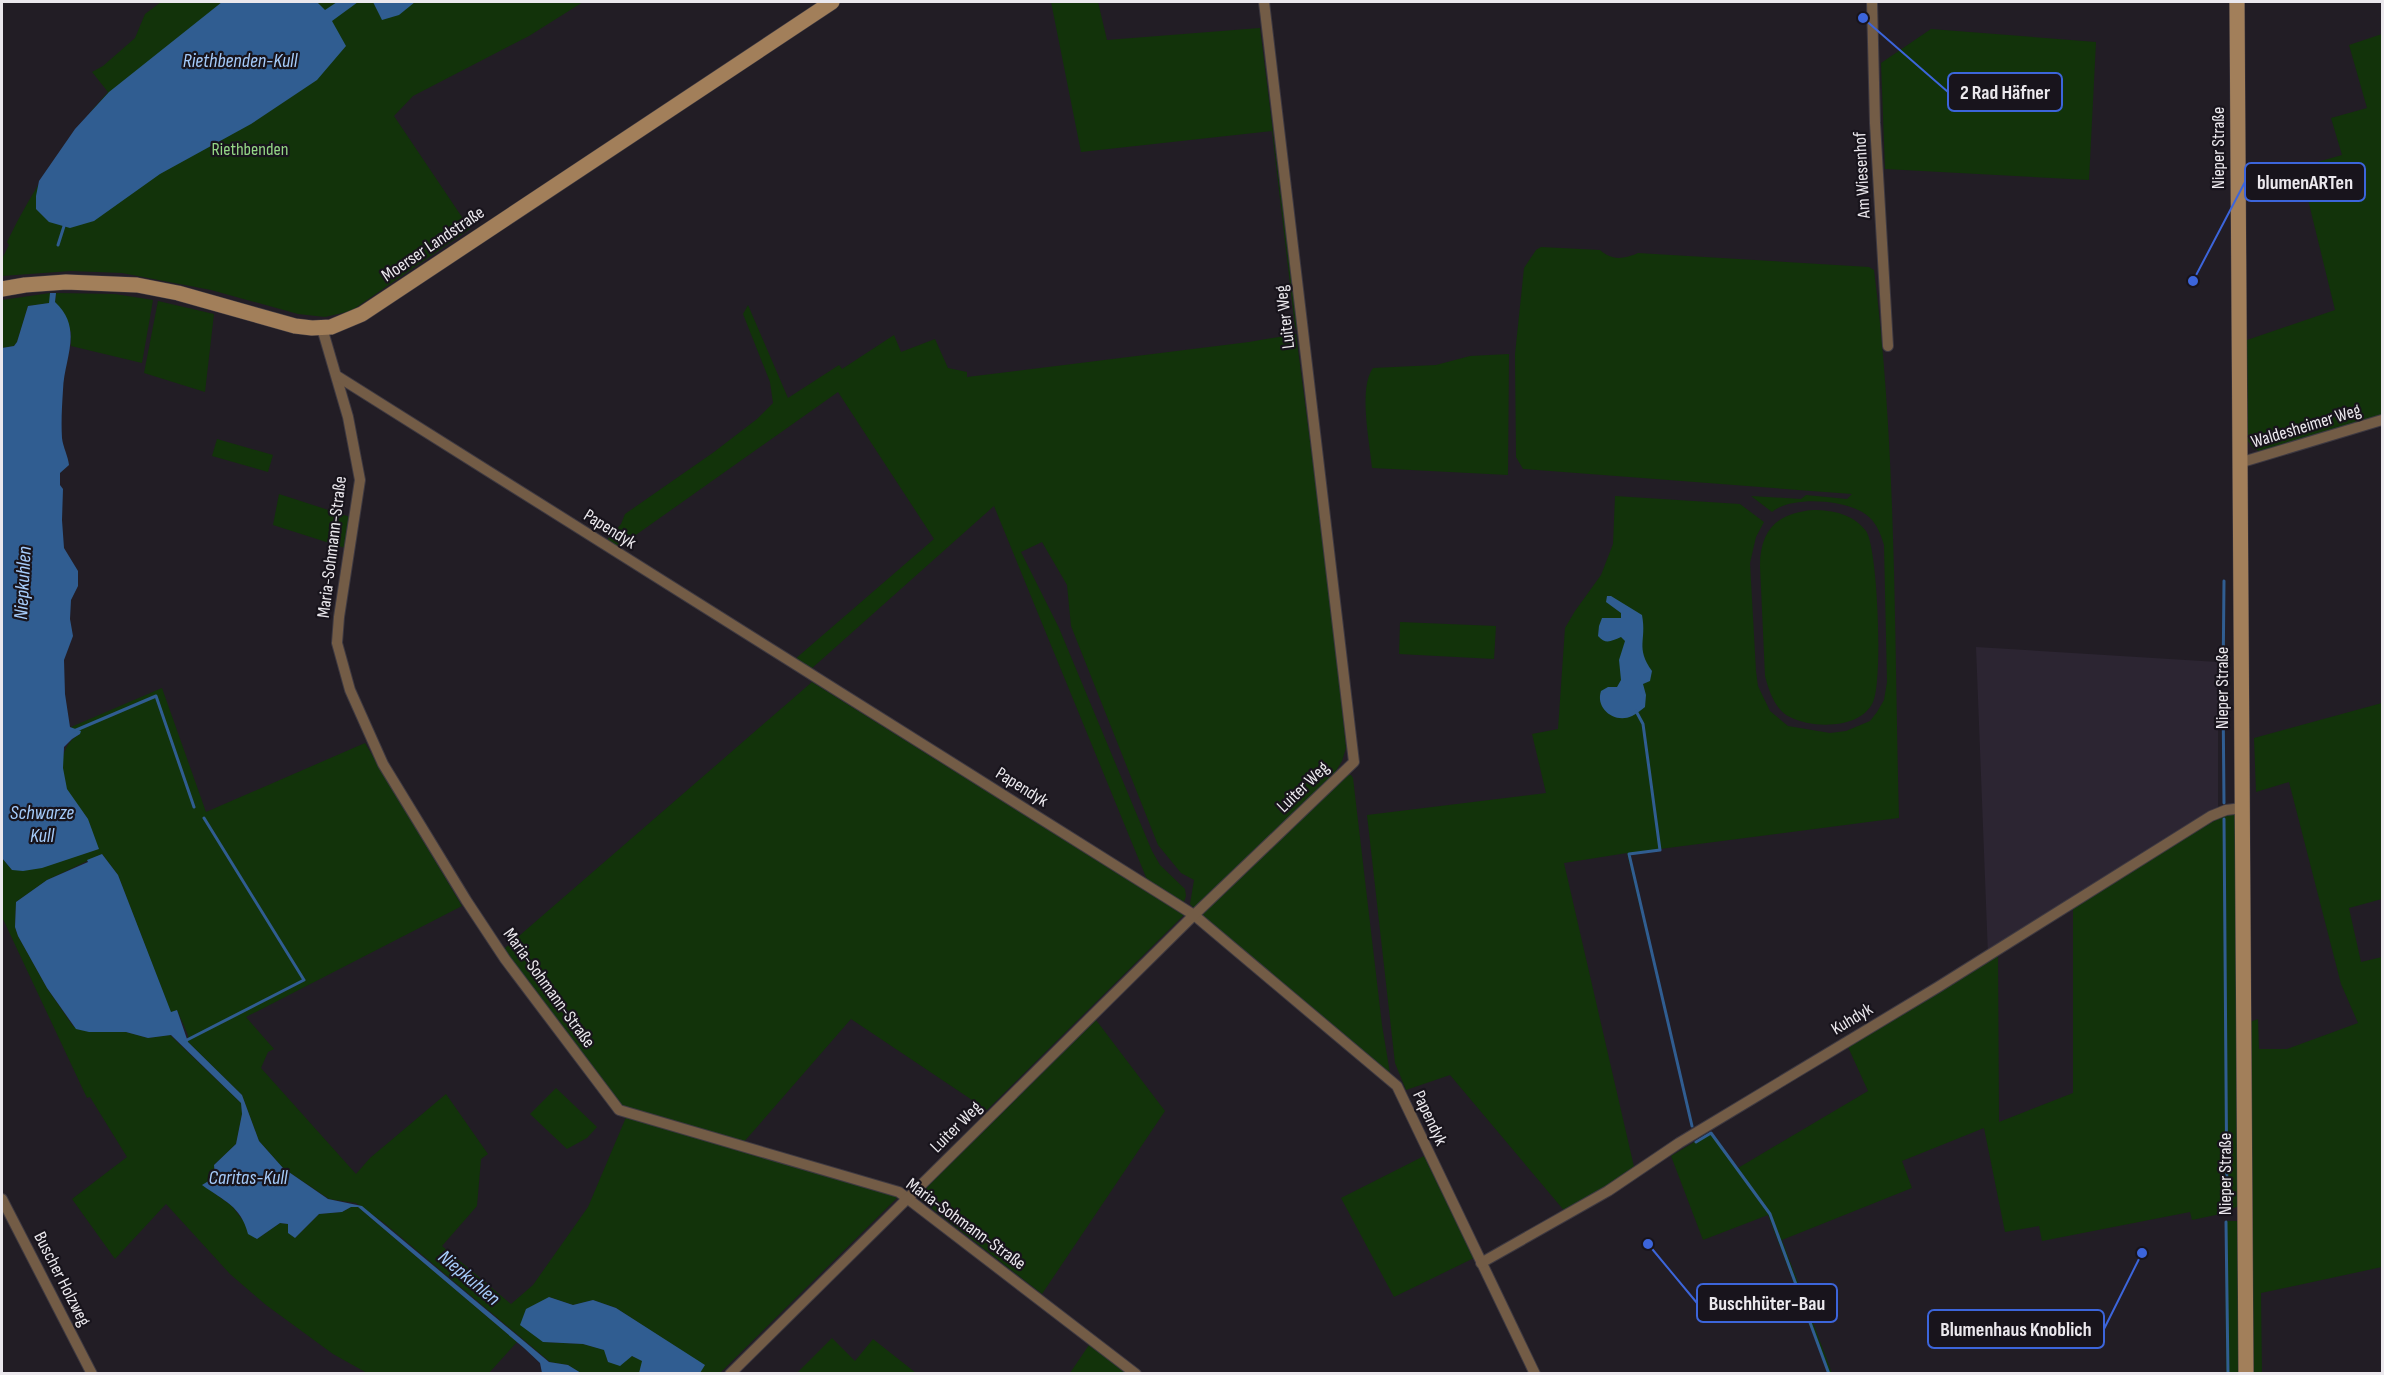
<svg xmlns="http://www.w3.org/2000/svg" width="2384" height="1375" font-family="'Sofia Sans Condensed',sans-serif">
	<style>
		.built { fill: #2c2532 }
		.green { fill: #12330a }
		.water { fill: #305d91 }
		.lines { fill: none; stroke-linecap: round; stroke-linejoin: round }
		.stream { stroke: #305d91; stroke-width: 3 }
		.street-casing { stroke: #3e3941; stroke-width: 12 }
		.secondary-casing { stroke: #3e3941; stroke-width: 16 }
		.street { stroke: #735c46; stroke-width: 10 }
		.secondary { stroke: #a27f5a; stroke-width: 15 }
		.labels { text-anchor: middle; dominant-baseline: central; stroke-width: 4.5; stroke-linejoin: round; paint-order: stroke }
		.street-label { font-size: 18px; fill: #ebe8ed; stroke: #18141c }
		.park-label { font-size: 18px; fill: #95d787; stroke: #18141c }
		.water-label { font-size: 20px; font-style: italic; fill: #a6ccfb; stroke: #18141c }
		.leader { fill: none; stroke: #3c65db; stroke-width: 2 }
		.callout-dot { fill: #3c65db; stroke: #18141c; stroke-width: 2 }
		.callout { fill: #18141c; stroke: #3c65db; stroke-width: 2 }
		.callout-label { font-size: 20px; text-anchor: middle; font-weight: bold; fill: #ebe8ed }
	</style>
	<rect width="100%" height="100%" fill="#221d25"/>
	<path class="built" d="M1976 647 2218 662V812L1988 955Z"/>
	<g class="green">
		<path d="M161 2H583L529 36 413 96 394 116 470 229 351 311 325 317 298 314 211 290 122 273 71 271 2 276V259L9 245 7 242C34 186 67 138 108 92L92 72 103 66 135 38 145 14Z"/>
		<path d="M1051 2H1098L1107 40 1260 28 1298 333 1295 327 1272 131 1081 152Z"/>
		<path d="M1931 29 2096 42 2089 180 1885 169 1881 63Z"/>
		<path d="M2382 34V415L2259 451 2253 448 2248 441 2247 340 2335 310 2300 167 2342 155 2331 118 2367 108 2349 45Z"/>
		<path d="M1541 247 1600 250C1612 261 1625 259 1638 253L1869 267 1874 270C1897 451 1894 635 1899 818L1629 853 1693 1126 1692 1127 1627 853 1564 863 1635 1171 1567 1214 1450 1075 1406 1090 1395 1063 1367 815 1546 793 1532 734 1558 729 1565 628 1575 611 1601 575 1613 544 1615 496 1740 504 1764 522 1756 537 1750 563 1756 671 1758 686 1770 711 1788 726 1830 733 1846 731 1870 721 1877 712 1884 700 1887 682 1884 545C1881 535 1877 524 1869 517 1850 499 1791 495 1772 512L1751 496 1801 499 1806 495 1847 499 1852 494 1523 469 1516 457 1515 354 1524 268 1536 250Z"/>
		<path d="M50 293V303L28 306 17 342 14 346 2 348V300Z"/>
		<path d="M56 293 115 294 153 300 142 363 71 346V332L55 302Z"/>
		<path d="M158 301 214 314 205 392 144 373Z"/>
		<path d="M748 305 788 398 839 365 842 369 894 335 901 352 935 339 948 368 967 372V377L1249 342 1296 334 1330 595 1346 748 1342 761 1334 774 1195 909 1190 904 1194 880 1181 873 1158 845 1071 626 1067 585 1042 542 1021 552 1059 628 1152 851 1160 865 1185 889 1186 896 1183 905 1148 882 994 506 810 670 794 660 934 539 838 392 616 549 605 542 621 524 625 514 714 452 757 419 773 403 770 382 743 314Z"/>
		<path d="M1509 354 1508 475 1372 468C1370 443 1358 388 1373 368L1436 365 1470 356Z"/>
		<path d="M217 439 273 455 268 472 212 456Z"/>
		<path d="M279 494 350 517 345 548 273 525Z"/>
		<path d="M1813 510C1833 510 1853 514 1866 531 1878 548 1883 682 1873 702 1861 729 1813 729 1790 717 1775 710 1769 691 1765 676L1760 566C1760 529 1778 513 1813 510Z"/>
		<path d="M1400 622 1496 626 1494 659 1399 654Z"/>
		<path d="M812 682 1184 915 987 1110 851 1019 743 1143 620 1107 504 949Z"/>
		<path d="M162 688 206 812 365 743 462 906 246 1017 274 1049 268 1052 261 1068 356 1174 370 1158 446 1094 488 1154 481 1159 477 1206 442 1246 511 1304 533 1285 588 1207 627 1115 899 1196 720 1373H700L704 1365 616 1308 593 1300 573 1305 549 1297 543 1342 583 1344 605 1350 608 1362 632 1356 643 1361 639 1374 581 1373 568 1365 550 1362 384 1223 356 1203 329 1199 283 1168 259 1141 242 1095 188 1042V1035L177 1010 171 1013 118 875 102 854 47 880 16 902 15 927 18 936 47 988 73 1026 89 1032H126L148 1038 170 1035 241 1103 242 1114 236 1144 214 1165 215 1177 203 1185 232 1206 257 1239 280 1223 288 1224 295 1238 319 1214 342 1212 351 1207H358L517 1342 489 1373H367L333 1354 266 1305 230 1274 166 1204 115 1259 72 1199 127 1157 90 1097 87 1098 2 917V858L12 870 84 852 85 855 88 819C81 809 70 798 66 788 59 767 60 745 80 734L71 727Z"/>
		<path d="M2382 703V899L2349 908 2361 962 2382 957V1267L2261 1293 2262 1374 2253 1373 2250 1022 2258 1019 2259 1049H2287L2358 1023 2341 984 2289 782 2256 792 2254 738Z"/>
		<path d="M1344 775H1351L1353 778 1382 1025 1390 1073 1202 915Z"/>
		<path d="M2221 814H2234L2238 819 2240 1205 2225 1213 2192 1220 2190 1212 2042 1241 2039 1226 2005 1232 1984 1128 1902 1161 1912 1188 1782 1240 1832 1373H1828L1768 1215 1703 1240 1671 1156 1711 1132 1738 1168 1868 1091 1848 1047 1998 951 1999 1122 2073 1093V903L2221 817Z"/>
		<path d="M1096 1020 1165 1111 1042 1294 917 1197Z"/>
		<path d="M556 1088 597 1127 587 1138 567 1149 530 1114Z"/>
		<path d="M1424 1156 1474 1258 1394 1297 1341 1198Z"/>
		<path d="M2225 1221H2240L2242 1373H2226Z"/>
		<path d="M832 1338 855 1361 873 1339 916 1373H797Z"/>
		<path d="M1089 1345 1126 1373H1070Z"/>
	</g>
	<g class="water">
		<path d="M222 2H317L325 10 337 2H358L332 21 346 46 317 80 251 124 160 174 94 221 70 228 49 222 36 209V196L39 181 75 129 109 92Z"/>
		<path d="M373 2H415L399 15 382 20Z"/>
		<path d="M50 293H56L55 302C84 329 64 358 63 390 62 406 61 422 62 438 63 447 68 456 69 465L60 473V485L63 489 62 520 64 548 78 571V586L71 600 70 619 73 636 64 660 65 694 70 727 81 731 80 734 72 739 64 747 63 768 67 789 88 819 99 849 42 868 23 871 12 870 2 858V348L14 346 17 342 28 306 49 303Z"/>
		<path d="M1607 596H1611L1642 615C1647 641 1635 647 1652 671L1650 681 1643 684 1646 695 1645 707C1641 710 1636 714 1632 716 1615 724 1595 709 1601 691L1608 687H1617L1621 680 1619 660 1625 641 1621 637C1611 641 1606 645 1598 636L1599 626 1602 618H1621V613L1606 602Z"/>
		<path d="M102 854 118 875 171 1012 177 1010 188 1042 242 1095 259 1141 283 1168 328 1199 362 1206 549 1362 568 1365 581 1373H542L540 1363 524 1348 358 1207H351L342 1212 319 1214 295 1238 288 1233V1224L280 1223 257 1239 248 1234C241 1206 224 1201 202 1185L215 1177 214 1165 236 1144 242 1114 241 1103 171 1035 148 1038 126 1032H89L76 1029 47 988 18 936 15 927 16 902 47 880 88 862 87 860Z"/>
		<path d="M549 1297 573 1305 593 1300 616 1308 705 1365 700 1373H639L642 1361 632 1356 620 1366 608 1362 604 1350 583 1344 543 1342 520 1325 526 1309Z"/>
	</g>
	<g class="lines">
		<g class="stream">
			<path d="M58 245 65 223"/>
			<path d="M2223 683 2224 581"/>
			<path d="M2223 692 2224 803"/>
			<path d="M1636 711 1643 724 1660 850 1629 854 1692 1126"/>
			<path d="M74 731 156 696 194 807"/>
			<path d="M2224 819 2227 1208"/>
			<path d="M185 1041 304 980 204 818"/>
			<path d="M1696 1142 1711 1133 1770 1214 1829 1374"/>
			<path d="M2226 1222 2228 1374"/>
		</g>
		<g class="street-casing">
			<g id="street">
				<path d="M1872 2 1875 123 1888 346"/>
				<path d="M322 328 348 417 360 480 339 617 337 643 350 690 383 764 466 900 505 959 619 1110 899 1192 1136 1374"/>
				<path d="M337 376 1194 915 1397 1086 1535 1374"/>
				<path d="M2239 463 2382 420"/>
				<path d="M2 1199 92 1374"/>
				<path d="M1481 1263 1608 1191 1679 1143 1938 987 2211 816 2226 810 2242 808"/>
				<path d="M730 1374 1194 915 1354 762 1264 2"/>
			</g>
		</g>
		<g class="secondary-casing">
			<g id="secondary">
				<path d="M2237 2 2246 1374"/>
				<path d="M2 289 25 285 66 282 137 285 178 293 295 326 312 328 331 327 362 314 832 2"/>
			</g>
		</g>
		<use href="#street" class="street"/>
		<use href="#secondary" class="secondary"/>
	</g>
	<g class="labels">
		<g class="street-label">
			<text transform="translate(2218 148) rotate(-90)">Nieper Straße</text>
			<text transform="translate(1862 175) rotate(-93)">Am Wiesenhof</text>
			<text transform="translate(433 244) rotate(-34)">Moerser Landstraße</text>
			<text transform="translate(1285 317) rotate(-97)">Luiter Weg</text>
			<text transform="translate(2306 426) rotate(-17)">Waldesheimer Weg</text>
			<text transform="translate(610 529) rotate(32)">Papendyk</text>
			<text transform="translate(332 547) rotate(-83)">Maria-Sohmann-Straße</text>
			<text transform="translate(2222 688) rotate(-90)">Nieper Straße</text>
			<text transform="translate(1022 787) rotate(32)">Papendyk</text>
			<text transform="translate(1303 787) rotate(-44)">Luiter Weg</text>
			<text transform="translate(549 988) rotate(54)">Maria-Sohmann-Straße</text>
			<text transform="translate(1852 1019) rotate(-31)">Kuhdyk</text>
			<text transform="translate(1430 1118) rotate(65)">Papendyk</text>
			<text transform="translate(956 1127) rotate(-45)">Luiter Weg</text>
			<text transform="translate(2225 1174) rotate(-90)">Nieper Straße</text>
			<text transform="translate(966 1224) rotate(36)">Maria-Sohmann-Straße</text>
			<text transform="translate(62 1279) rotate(63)">Buscher Holzweg</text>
		</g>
		<g class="park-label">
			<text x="250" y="149">Riethbenden</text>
		</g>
		<g class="water-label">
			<text x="240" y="61">Riethbenden-Kull</text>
			<text transform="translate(23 583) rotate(-87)">Niepkuhlen</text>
			<text x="42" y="813">Schwarze<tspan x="42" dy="23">Kull</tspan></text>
			<text x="248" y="1178">Caritas-Kull</text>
			<text transform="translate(469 1278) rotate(40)">Niepkuhlen</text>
		</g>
	</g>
	<path class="leader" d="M1863 18L1948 92M2193 281L2245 182M1648 1244L1697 1303M2142 1253L2104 1329"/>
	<g class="callout-dot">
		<circle cx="1863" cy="18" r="6"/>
		<circle cx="2193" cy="281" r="6"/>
		<circle cx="1648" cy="1244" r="6"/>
		<circle cx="2142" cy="1253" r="6"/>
	</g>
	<g class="callout">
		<rect x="1948" y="73" width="114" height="38" rx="6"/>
		<rect x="2245" y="163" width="120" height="38" rx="6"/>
		<rect x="1697" y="1284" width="140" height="38" rx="6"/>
		<rect x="1928" y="1310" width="176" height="38" rx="6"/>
	</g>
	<g class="callout-label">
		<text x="2005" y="99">2 Rad Häfner</text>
		<text x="2305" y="189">blumenARTen</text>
		<text x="1767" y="1310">Buschhüter-Bau</text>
		<text x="2016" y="1336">Blumenhaus Knoblich</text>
	</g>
	<rect width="2384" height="1375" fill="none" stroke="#ebe8ed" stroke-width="6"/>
</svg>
